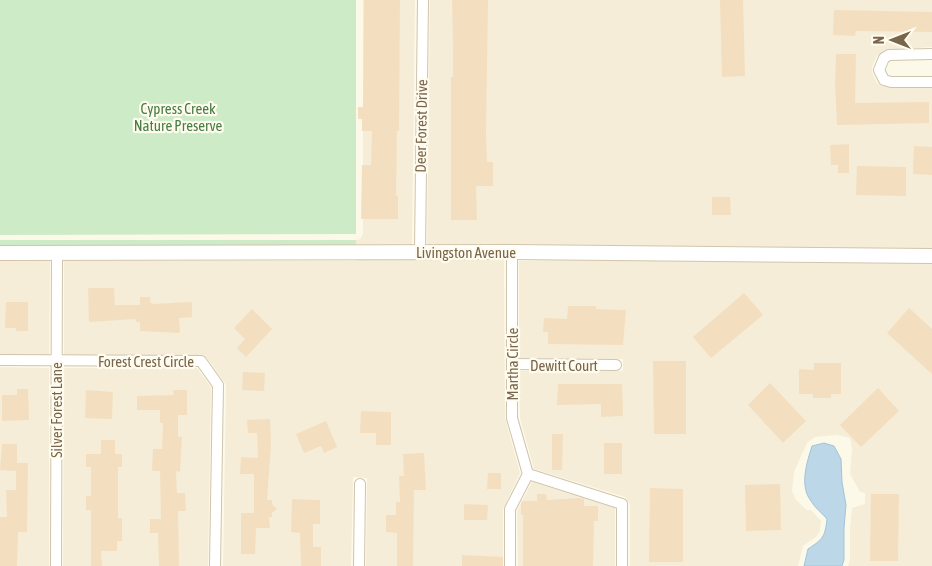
<svg xmlns="http://www.w3.org/2000/svg" width="932" height="566" font-family="'Asap Condensed',sans-serif">
	<style>
		.residential { fill: #f5edd7 }
		.green { fill: #cdebc6 }
		.water { fill: #bcd7e7; stroke: #a2c4d9 }
		.building { fill: #f3dfc0 }
		.lines { fill: none; stroke-linecap: round; stroke-linejoin: round }
		.street-casing { stroke: #cfc4ad; stroke-width: 12 }
		.secondary-casing { stroke: #d2c5ab; stroke-width: 16 }
		.street { stroke: #fff; stroke-width: 10 }
		.secondary { stroke: #fff; stroke-width: 14 }
		.labels { text-anchor: middle; dominant-baseline: central; stroke-width: 4.5; stroke-linejoin: round; paint-order: stroke }
		.park-label { font-size: 15px; fill: #477e43; stroke: #fffcef }
		.street-label { font-size: 15px; fill: #78654b; stroke: #fffcef }
	</style>
	<rect width="100%" height="100%" fill="#fdf9e9"/>
	<g class="residential">
		<path d="M363 0H415L412 245 356 246V240L360 239 363 234Z"/>
		<path d="M430 0H932V47L885 50 877 56 872 67V72L877 83 882 86 891 88H932V249L427 245Z"/>
		<path d="M504 258 505 418 520 473 503 509V566H366L367 478 353 477 351 566H223L226 385 207 358 201 355H64V260L356 261V259Z"/>
		<path d="M611 259 932 262V566H848L850 560V528L852 508 865 504V493L860 492 850 474 852 448 850 438 837 435 815 437 807 443 794 472 792 491 796 500 807 510H811L821 521 820 531 816 537 803 546 798 566H630V504L625 497 534 469 520 418 519 371H623V359L519 358V261Z"/>
		<path d="M0 260H50L49 355 0 354Z"/>
		<path d="M0 367 49 368V566H0Z"/>
		<path d="M64 368H197L211 387 208 566H63Z"/>
		<path d="M532 482 615 508V566H518L517 511Z"/>
	</g>
	<g class="green">
		<path d="M0 0H356V234L0 235Z"/>
		<path d="M0 240H356V246L0 247Z"/>
	</g>
	<path class="water" d="M824 443 834 446 841 459 842 482 846 505 844 528V560L842 566H804L808 549C823 539 825 537 827 519 822 513 815 508 811 501 799 486 807 462 812 446Z"/>
	<g class="building">
		<path d="M364 0H400L399 131H397L396 196H398V219H361L362 165H371L372 131H362V119H358V107H363Z"/>
		<path d="M452 0H488L486 133 487 162H493V186H476L477 220H451V77H453V43Z"/>
		<path d="M720 0H743L745 76 722 77Z"/>
		<path d="M834 10 932 12V32L856 31 855 36 833 35Z"/>
		<path d="M836 54H856L855 103 929 102V123L837 125 835 84Z"/>
		<path d="M849 144V173H838V165H831L830 145Z"/>
		<path d="M914 146 932 147V175L913 174Z"/>
		<path d="M857 166 906 167V196L856 195Z"/>
		<path d="M712 197H730L731 215H712Z"/>
		<path d="M88 288H114L115 305H140V297H150V302L153 304 192 302V317L179 318 180 333 140 331V322H136V319L89 322Z"/>
		<path d="M744 293 763 315 711 358 693 337Z"/>
		<path d="M6 302H28V331H16V328H5Z"/>
		<path d="M568 306H596V309L626 310 623 345 548 344V332H543L544 318 567 319Z"/>
		<path d="M909 308 932 329V374L887 333Z"/>
		<path d="M252 309 272 329 246 357 237 348 245 339 234 328Z"/>
		<path d="M653 361H686V434H654Z"/>
		<path d="M814 363H841V394H831V398H813V394H799V369L814 370Z"/>
		<path d="M243 372 265 373 264 391 242 390Z"/>
		<path d="M770 383 806 421 783 443 748 405Z"/>
		<path d="M558 384H622L623 416 601 417V404L557 405Z"/>
		<path d="M878 388 899 411 861 447 840 425Z"/>
		<path d="M17 389H28L29 420 2 421V395H17Z"/>
		<path d="M86 390 113 392 112 419 85 418Z"/>
		<path d="M173 390H187V415H178V437H182L180 472 176 471 177 493H185L186 511H178L179 566H159L158 533H150V519H161L160 471H152L153 449H162L163 423H160V410H137V396L174 395Z"/>
		<path d="M361 411 391 412V445H376V433H360Z"/>
		<path d="M270 419 271 444 267 500H272V504L277 509 272 513V517H269L270 528H256L255 554H241V513H254V474H240L241 457 258 458 257 433H248L247 420Z"/>
		<path d="M326 421 337 447 324 453 321 446 304 453 296 434Z"/>
		<path d="M552 434H563L562 470H552Z"/>
		<path d="M101 440H115V454H122V467H118V518H122V541H117V551H101L102 566H91V510H86V496H91V467H86V454H101Z"/>
		<rect x="604" y="443" width="18" height="31"/>
		<path d="M2 444H17V463H28L27 532H18L17 566H0V517H7L6 490H16V471L0 470Z"/>
		<path d="M424 453 426 490H414L413 566H397V533L386 532V515H396V502H400L399 476H404L403 454Z"/>
		<path d="M488 473H501V489H487Z"/>
		<path d="M780 484 781 530 746 531 745 485Z"/>
		<path d="M650 488 683 489V562H649Z"/>
		<path d="M537 494H546L547 500 580 498 584 499V506H598V521H594L593 566H523V515H521V503L522 501H537Z"/>
		<path d="M871 494H899L898 561H870Z"/>
		<path d="M292 499 320 500V524H313V547H321V566H301L300 533 291 532Z"/>
		<path d="M464 504 488 505 487 520H464Z"/>
		<path d="M462 555 503 557V566H462Z"/>
	</g>
	<g class="lines">
		<g class="street-casing">
			<g id="street">
				<path d="M932 54 889 55 884 58 879 70 884 80 891 82H932"/>
				<path d="M420 252 423 0"/>
				<path d="M512 252V418L528 474"/>
				<path d="M0 360 201 361 218 385 215 566"/>
				<path d="M512 364 616 365"/>
				<path d="M56 566 57 253"/>
				<path d="M359 566 360 484"/>
				<path d="M510 566V509L528 474 622 504V566"/>
			</g>
		</g>
		<g class="secondary-casing">
			<path id="secondary" d="M0 253 512 252 932 256"/>
		</g>
		<use href="#street" class="street"/>
		<use href="#secondary" class="secondary"/>
	</g>
	<g class="labels">
		<g class="park-label">
			<text x="178" y="108">Cypress Creek<tspan x="178" dy="17">Nature Preserve</tspan></text>
		</g>
		<g class="street-label">
			<text transform="translate(421 126) rotate(-89)">Deer Forest Drive</text>
			<text x="466" y="252">Livingston Avenue</text>
			<text x="146" y="361">Forest Crest Circle</text>
			<text transform="translate(512 364) rotate(-90)">Martha Circle</text>
			<text x="564" y="365">Dewitt Court</text>
			<text transform="translate(56 410) rotate(-90)">Silver Forest Lane</text>
		</g>
	</g>
	<g transform="translate(892 40) rotate(270)" stroke="#fffcef" stroke-width="4" paint-order="stroke">
	<path d="M0-4L9 19L0 12L-9 19Z" fill="#78654b"/>
	<text y="-8" font-size="14" font-weight="bold" text-anchor="middle" fill="#78654b">N</text>
	</g>
</svg>
